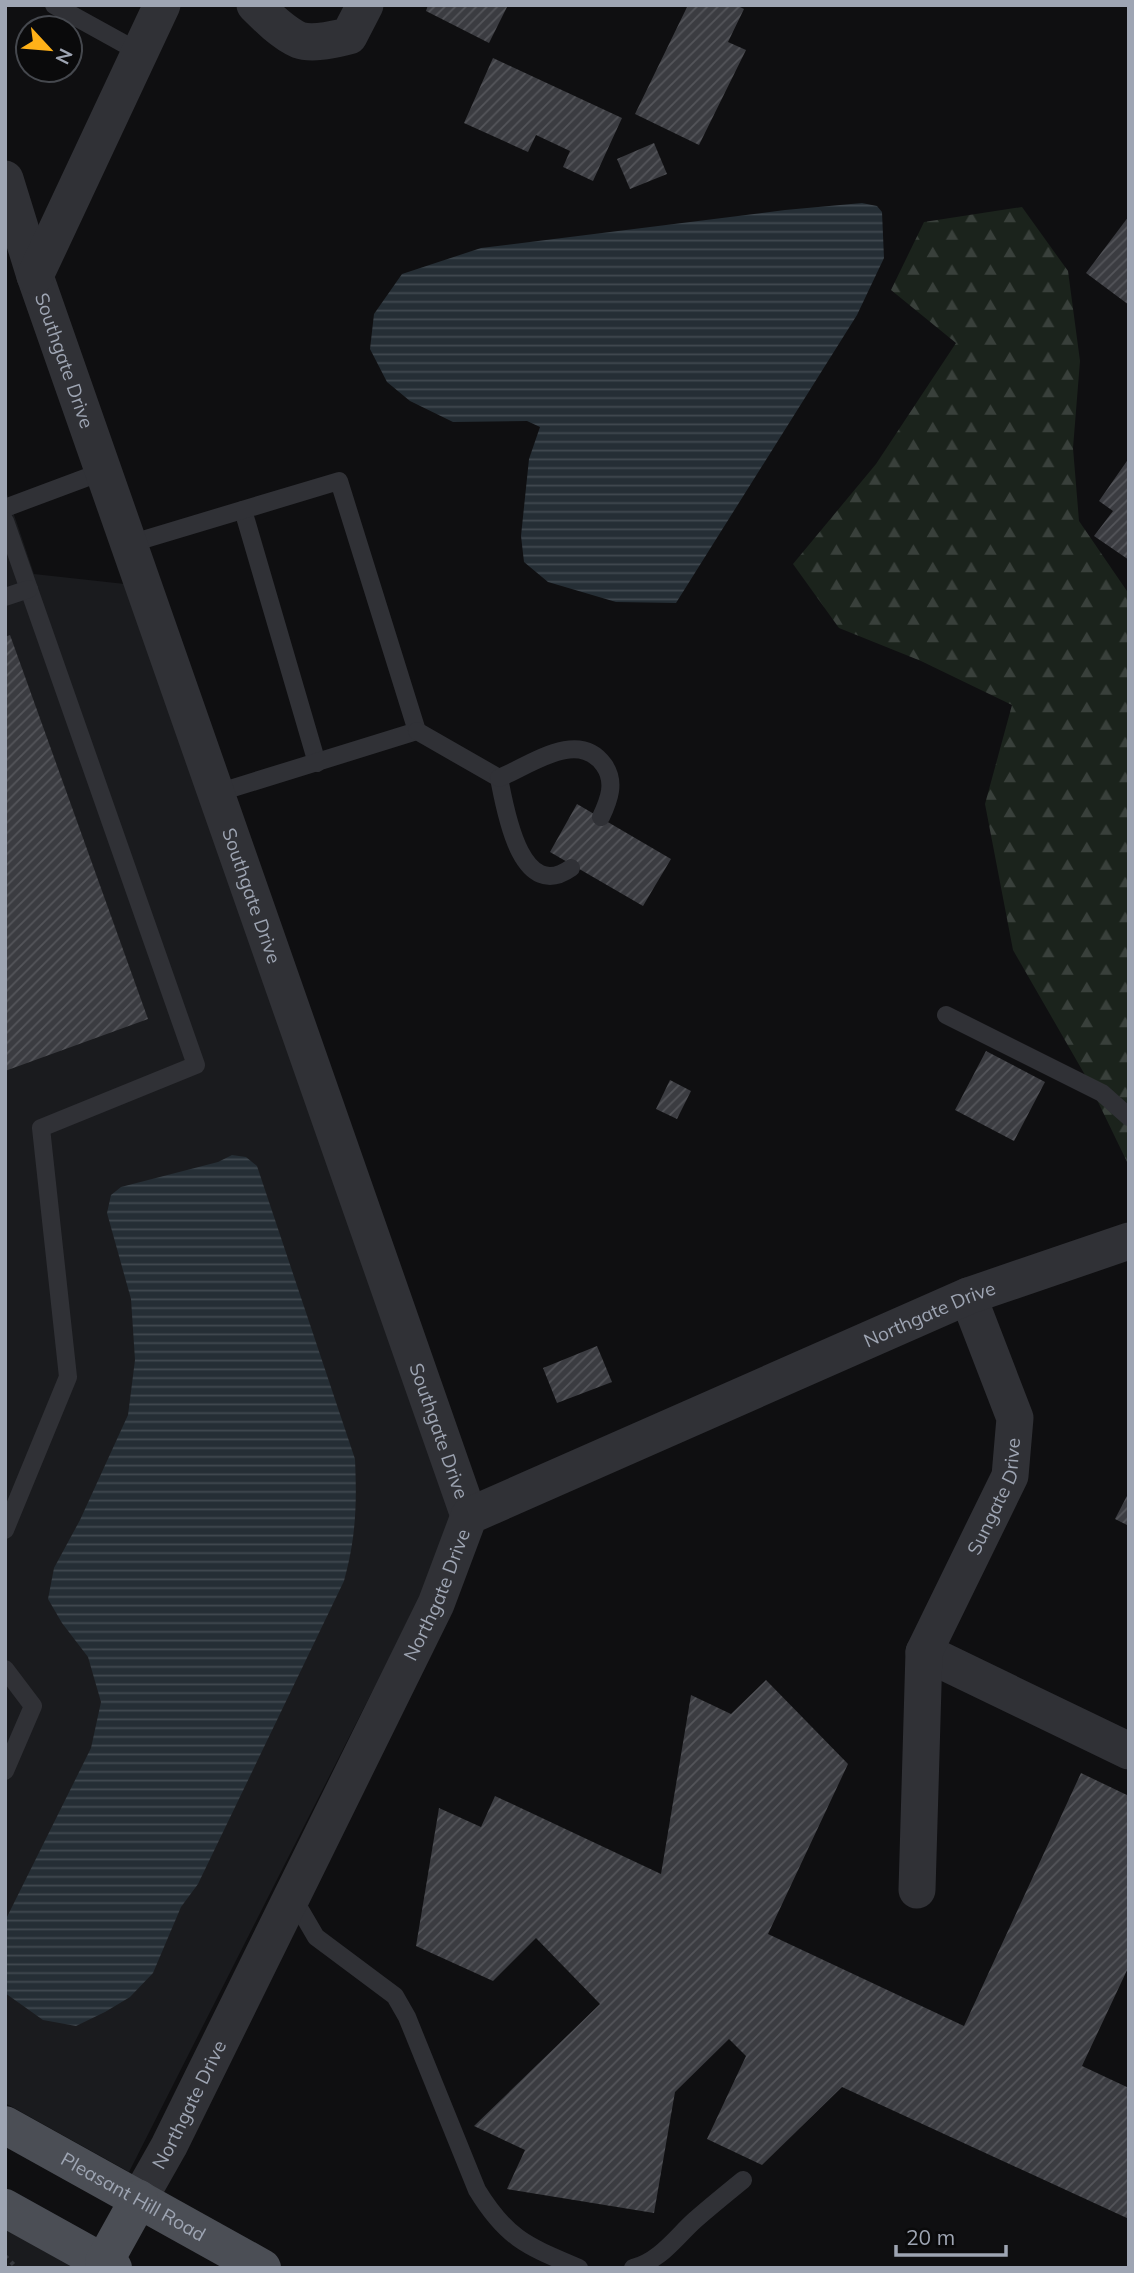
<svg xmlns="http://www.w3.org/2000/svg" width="1134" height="2273" font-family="Mulish,sans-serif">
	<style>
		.built { fill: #1a1b1e }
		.forest { fill: url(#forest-firs) }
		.water { fill: url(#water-rules) }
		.building { fill: url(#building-hatch) }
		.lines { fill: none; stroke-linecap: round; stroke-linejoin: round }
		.path { stroke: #36383d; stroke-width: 4.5; stroke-dasharray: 3.5 5; stroke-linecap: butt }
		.service { stroke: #303136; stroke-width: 18 }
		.minor { stroke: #303136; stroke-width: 37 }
		.primary { stroke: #4b4e55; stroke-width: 38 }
		.labels { text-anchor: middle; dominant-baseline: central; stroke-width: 5; stroke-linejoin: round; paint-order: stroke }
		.street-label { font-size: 19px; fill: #9ea5b3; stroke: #0a0a0b }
	</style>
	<defs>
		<pattern id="forest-firs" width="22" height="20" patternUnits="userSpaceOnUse" patternTransform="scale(1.75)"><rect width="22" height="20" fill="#1b231c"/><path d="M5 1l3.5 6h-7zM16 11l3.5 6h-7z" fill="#39403b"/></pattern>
		<pattern id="water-rules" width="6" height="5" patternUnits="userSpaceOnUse" patternTransform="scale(1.75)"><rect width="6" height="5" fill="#252e35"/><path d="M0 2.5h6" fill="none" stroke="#414950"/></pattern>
		<pattern id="building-hatch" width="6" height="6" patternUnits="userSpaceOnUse" patternTransform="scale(1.75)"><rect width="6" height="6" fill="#3b3c41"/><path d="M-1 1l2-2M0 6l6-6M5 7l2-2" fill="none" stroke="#54555a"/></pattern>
	</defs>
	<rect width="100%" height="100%" fill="#0f0f11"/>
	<g class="built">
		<path d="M5 488 34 574 134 585 455 1528 129 2172 5 2103Z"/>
		<path d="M5 2229 74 2268H5Z"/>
	</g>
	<path class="forest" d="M1022 207 1068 271 1080 361 1073 448 1079 521 1129 594V1166L1085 1075 1013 950 985 804 1012 705 921 661 839 628 793 564 876 464 956 343 891 290 924 222Z"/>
	<g class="water">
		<path d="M862 203 877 206 882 212 884 258 857 315 676 603 616 602 548 582 524 562 521 536 529 459 540 427 527 421 453 422 410 401 387 382 370 349 374 314 402 274 481 248 785 210Z"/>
		<path d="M232 1155 246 1157 257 1166 355 1459C357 1505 356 1537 344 1581L198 1884 181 1907 153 1973 130 1997 105 2012 76 2026 43 2020 5 1993V1921L91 1748 101 1702 88 1657 62 1623 48 1599 54 1568 80 1520 128 1415 135 1360 131 1299 107 1213 111 1195 121 1187 218 1162Z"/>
	</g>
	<g class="building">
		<path d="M428 5H508L489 43 426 11Z"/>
		<path d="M688 5H736L744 9 728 42 746 50 699 145 635 114Z"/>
		<path d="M493 58 622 118 593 181 563 167 570 151 536 135 528 152 464 123Z"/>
		<path d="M654 143 667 174 630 189 617 159Z"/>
		<path d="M1129 216V305L1086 273Z"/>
		<path d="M1129 458V560L1094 536 1113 511 1099 501Z"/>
		<path d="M10 635 148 1019 5 1071V637Z"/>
		<path d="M577 804 671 859 643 906 550 852Z"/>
		<path d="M986 1051 1045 1082 1014 1141 955 1110Z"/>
		<path d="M670 1080 691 1091 677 1119 656 1109Z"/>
		<path d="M597 1346 612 1382 557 1403 543 1368Z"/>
		<path d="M1129 1492V1526L1115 1519Z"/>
		<path d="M766 1680 848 1764 768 1934 964 2026 1081 1773 1129 1796V1966L1082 2066 1129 2088V2219L842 2087 762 2165 707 2139 746 2056 729 2039 675 2092 654 2213 507 2189 525 2150 474 2126 600 2004 536 1938 493 1981 416 1946 439 1808 481 1827 495 1796 661 1874 691 1695 731 1714Z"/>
	</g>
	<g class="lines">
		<path class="path" d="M5 2256 17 2268"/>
		<g class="service">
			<path d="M54 5 139 52"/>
			<path d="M5 508 104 471"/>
			<path d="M243 510 317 763"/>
			<path d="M5 521 196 1065 41 1128 68 1377 5 1530"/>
			<path d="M129 544 339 481 417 731 217 793"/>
			<path d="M5 597 29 589"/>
			<path d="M417 731 499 778C505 808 520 904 571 868"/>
			<path d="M499 778C529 766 578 728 604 765 616 782 609 800 601 817"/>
			<path d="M946 1015 1102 1093 1129 1117"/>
			<path d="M5 1669 33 1706 5 1771"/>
			<path d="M292 1896 316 1937 395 1996 407 2017 477 2190C507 2239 527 2246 579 2268"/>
			<path d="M633 2268C660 2261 676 2237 695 2220 711 2206 727 2193 743 2180"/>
		</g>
		<g class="minor">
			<path d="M255 5C267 17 283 33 299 40 313 45 335 39 349 36L365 5"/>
			<path id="s1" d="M5 179 35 276 469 1516"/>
			<path d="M35 276 162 5"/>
			<path d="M924 1652 1129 1751"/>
			<path id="s2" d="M917 1890 924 1652 1010 1476 1015 1418 968 1296"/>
			<path id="s3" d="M139 2199 169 2146 436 1604 469 1516 968 1296 1129 1241"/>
		</g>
		<g class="primary">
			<path id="s4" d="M5 2125 262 2268"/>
			<path d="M5 2208 113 2268"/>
			<path d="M104 2262 139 2199"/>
		</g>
	</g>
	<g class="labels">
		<g class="street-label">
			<text stroke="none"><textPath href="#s1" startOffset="191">Southgate Drive</textPath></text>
			<text stroke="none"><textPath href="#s1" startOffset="758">Southgate Drive</textPath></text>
			<text stroke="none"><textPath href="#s3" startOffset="1262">Northgate Drive</textPath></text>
			<text stroke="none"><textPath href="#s1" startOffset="1325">Southgate Drive</textPath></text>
			<text stroke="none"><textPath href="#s2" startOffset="410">Sungate Drive</textPath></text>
			<text stroke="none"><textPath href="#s3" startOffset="674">Northgate Drive</textPath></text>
			<text stroke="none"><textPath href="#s3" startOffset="107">Northgate Drive</textPath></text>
			<text stroke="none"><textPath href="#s4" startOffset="147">Pleasant Hill Road</textPath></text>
		</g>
	</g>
	<rect width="1134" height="2273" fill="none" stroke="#9ea5b3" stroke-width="14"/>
	<g transform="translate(49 49) rotate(116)"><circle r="33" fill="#0a0a0b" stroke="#45484e" stroke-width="2"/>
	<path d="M0-5L12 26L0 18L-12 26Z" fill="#ffb118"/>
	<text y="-10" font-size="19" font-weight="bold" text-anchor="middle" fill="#9ea5b3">N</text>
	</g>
	<path d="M896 2245v10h110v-10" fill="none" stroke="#9ea5b3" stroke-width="3.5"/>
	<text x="906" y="2245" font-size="21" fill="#9ea5b3" stroke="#0a0a0b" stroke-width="5" paint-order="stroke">20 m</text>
</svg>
